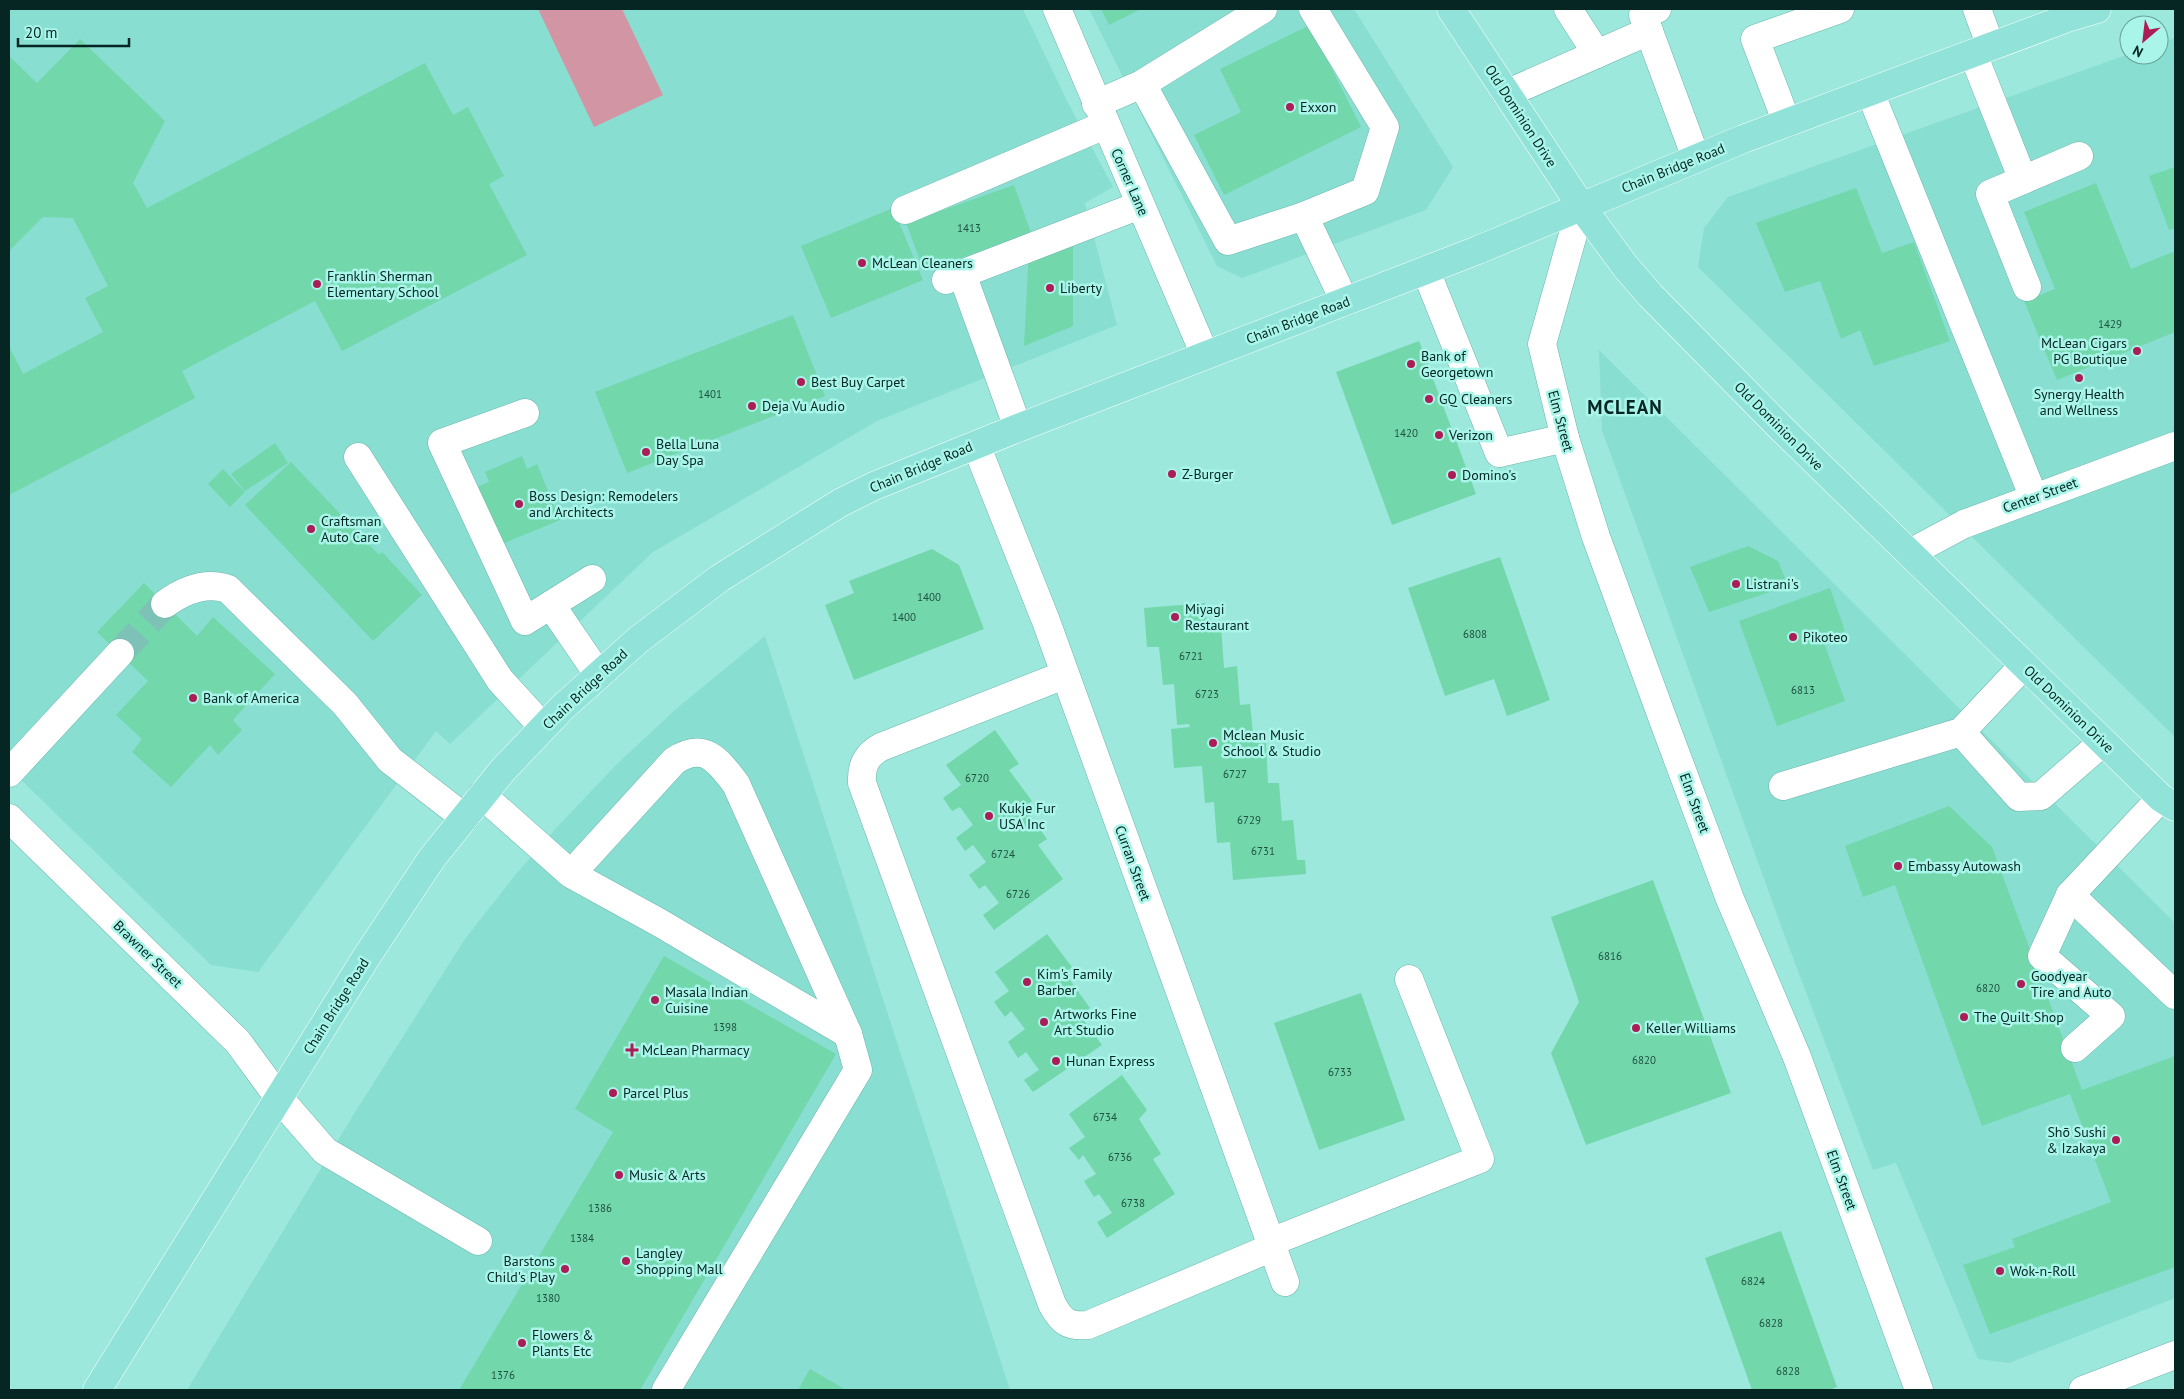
<svg xmlns="http://www.w3.org/2000/svg" width="2184" height="1399" font-family="'PT Sans',sans-serif">
	<style>
		.built { fill: #88ded1 }
		.green { fill: #d295a3 }
		.building { fill: #73d7ac }
		.lines { fill: none; stroke-linecap: round; stroke-linejoin: round }
		.minor-tunnel { stroke: #7ec1b7; stroke-width: 28; stroke-dasharray: 28 14; stroke-linecap: butt }
		.minor-casing { stroke: #6cb6ac; stroke-width: 29 }
		.major-casing { stroke: #fff; stroke-width: 29 }
		.minor { stroke: #fff; stroke-width: 28 }
		.major { stroke: #91e2d9; stroke-width: 28 }
		.poi-dot { fill: #ac1d55; stroke: #a9f5e9; stroke-width: 2 }
		.labels { text-anchor: middle; dominant-baseline: central; stroke-width: 5; stroke-linejoin: round; paint-order: stroke }
		.number-label { font-size: 11px; fill: #205244 }
		.poi-label { font-size: 14px; fill: #052622; stroke: #a9f5e9; text-anchor: start }
		.street-label { font-size: 14px; fill: #052622; stroke: #a9f5e9 }
		.district-label { font-size: 19px; font-weight: bold; letter-spacing: 1px; fill: #052622; stroke: #a9f5e9 }
	</style>
	<rect width="100%" height="100%" fill="#9ce8dc"/>
	<g class="built">
		<path d="M9 9H1023L1067 101 1113 187 1085 203 1117 325 877 421 653 552 450 744 436 731 258 972 211 965 9 768Z"/>
		<path d="M1089 9H1354L1453 167 1426 210 1242 278 1217 266Z"/>
		<path d="M2175 38V737L1698 267 1704 228 1728 197 2129 54 2159 55V44Z"/>
		<path d="M1599 350 2175 923V1298L2009 1363 1978 1359 1896 1163 1873 1170 1780 923 1602 430Z"/>
		<path d="M765 636 1010 1390H187L352 1117 465 939 516 874 559 825 616 765 676 709Z"/>
	</g>
	<path class="green" d="M538 9H622L663 95 594 127Z"/>
	<g class="building">
		<path d="M1101 9H1141L1109 25Z"/>
		<path d="M1310 25 1361 127 1224 195 1194 135 1241 112 1220 69Z"/>
		<path d="M80 39 165 121 133 183 147 208 425 63 453 115 468 107 504 176 489 184 527 255 342 351 315 301 182 371 195 398 9 495V346L23 374 103 332 85 298 108 286 73 218 43 217 9 251V56L37 83Z"/>
		<path d="M2175 167V228L2169 230 2149 176Z"/>
		<path d="M2096 183 2131 269 2175 251V332L2057 380 2024 301 2055 289 2024 212Z"/>
		<path d="M1014 185 1031 233 924 271 906 223Z"/>
		<path d="M1856 188 1882 253 1914 242 1950 341 1874 366 1860 330 1841 339 1820 281 1785 292 1756 223Z"/>
		<path d="M893 208 923 280 831 318 801 246Z"/>
		<path d="M1073 231V326L1024 346 1029 250Z"/>
		<path d="M793 315 825 396 627 473 595 392Z"/>
		<path d="M1419 341 1476 494 1392 525 1336 372Z"/>
		<path d="M275 443 288 463 245 491 231 474Z"/>
		<path d="M522 456 527 469 537 464 560 520 502 544 477 487 489 482 485 472Z"/>
		<path d="M291 462 379 555 382 552 422 595 373 641 245 505Z"/>
		<path d="M223 469 245 492 230 507 208 484Z"/>
		<path d="M1748 546 1778 561 1788 586 1709 612 1690 567Z"/>
		<path d="M932 549 959 565 984 629 854 680 825 605 854 593 849 581Z"/>
		<path d="M1500 557 1550 700 1507 716 1494 679 1445 696 1408 588Z"/>
		<path d="M144 583 197 636 213 617 275 674 233 720 242 730 218 755 210 745 171 787 132 752 142 739 116 715 148 681 97 632Z"/>
		<path d="M1830 588 1845 631 1823 640 1845 701 1777 726 1739 621Z"/>
		<path d="M1205 603 1207 627 1221 626 1224 668 1237 666 1240 705 1250 704 1254 743H1266L1268 783H1279L1282 821 1293 820 1297 860H1305L1306 874 1233 880 1230 842 1217 843 1214 802 1205 803 1202 766 1174 768 1171 729 1190 727 1189 724 1177 725 1174 684 1163 685 1159 647H1147L1144 608Z"/>
		<path d="M995 730 1019 764 1009 770 1032 801 1024 807 1047 839 1038 845 1063 879 994 930 983 915 999 903 985 885 979 889 969 875 986 862 973 845 965 851 956 838 973 825 960 807 952 811 943 798 961 785 946 765Z"/>
		<path d="M1949 806 1992 847 2082 1090 2175 1056V1267L1990 1334 1963 1265 2015 1247 2012 1239 2111 1202 2070 1094 1982 1126 1895 885 1863 897 1845 846Z"/>
		<path d="M1653 880 1731 1093 1586 1145 1551 1053 1579 1002 1551 917Z"/>
		<path d="M1047 934 1072 967 1065 973 1090 1008 1080 1015 1102 1045 1033 1092 1024 1080 1039 1070 1026 1052 1018 1058 1008 1042 1025 1029 1011 1011 1005 1017 994 1002 1009 991 995 972Z"/>
		<path d="M664 956 836 1054 640 1390H459L613 1132 575 1109Z"/>
		<path d="M1361 993 1405 1120 1319 1150 1274 1023Z"/>
		<path d="M1122 1075 1147 1110 1139 1119 1161 1154 1153 1159 1175 1194 1107 1238 1097 1222 1112 1213 1099 1194 1094 1197 1084 1181 1096 1174 1083 1155 1079 1160 1069 1148 1085 1137 1069 1114Z"/>
		<path d="M1781 1231 1837 1387 1829 1390H1752L1705 1258Z"/>
		<path d="M810 1369 846 1390H798Z"/>
	</g>
	<g class="lines">
		<path class="minor-tunnel" d="M120 653 165 604"/>
		<g class="minor-casing">
			<g id="minor">
				<path d="M1057 9 1205 355"/>
				<path d="M1313 9 1385 127 1365 191 1304 216 1345 302"/>
				<path d="M1568 9 1597 54"/>
				<path d="M1657 9 1643 15 1696 158"/>
				<path d="M1977 9 1991 47"/>
				<path d="M1973 54 2023 180"/>
				<path d="M1142 84 1228 241 1304 216"/>
				<path d="M1870 92 2034 498"/>
				<path d="M1506 94 1649 31"/>
				<path d="M1096 104 1142 84 1263 9"/>
				<path d="M1787 123 1755 39 1840 9"/>
				<path d="M1581 206 1542 344 1565 438 1596 537 1665 725 1730 899 1797 1057 1919 1390"/>
				<path d="M905 210 1105 125"/>
				<path d="M1426 271 1499 453 1565 438"/>
				<path d="M962 274 1018 428"/>
				<path d="M946 280 1140 205"/>
				<path d="M2027 287 1990 194 2079 156"/>
				<path d="M525 413 442 443 525 621 592 579"/>
				<path d="M976 445 1046 621 1285 1282"/>
				<path d="M358 457 500 680 543 727"/>
				<path d="M1910 553 1964 524 2175 446"/>
				<path d="M165 604C184 590 205 581 228 589L345 704 390 760 465 818"/>
				<path d="M551 605 598 674"/>
				<path d="M1064 675 881 747C866 755 861 766 862 783L1052 1304C1061 1321 1068 1327 1088 1325L1273 1247"/>
				<path d="M1961 732 2019 797 2041 796 2103 742"/>
				<path d="M9 773 120 653"/>
				<path d="M1783 786 1961 732 2024 665"/>
				<path d="M482 795 571 874 660 923 848 1034 736 784C718 760 704 741 674 761L571 874"/>
				<path d="M9 818 238 1042 279 1098 325 1151 478 1241"/>
				<path d="M2070 895 2175 995"/>
				<path d="M2075 1048 2111 1016 2042 956 2070 895 2161 798"/>
				<path d="M1271 1242 1480 1159 1409 979"/>
				<path d="M666 1390 858 1070 848 1034"/>
				<path d="M2083 1390 2175 1355"/>
			</g>
		</g>
		<g class="major-casing">
			<g id="major">
				<path d="M1451 9 1581 206 1625 266 1650 295 1781 428 2161 798 2175 807"/>
				<path d="M97 1390 367 956 432 858 502 771 563 707 638 640 720 578 840 503 874 486 1018 428 1478 250 1743 139 2070 17 2097 9"/>
			</g>
		</g>
		<use href="#minor" class="minor"/>
		<use href="#major" class="major"/>
	</g>
	<g class="poi-dot">
		<circle cx="1290" cy="107" r="5"/>
		<circle cx="862" cy="263" r="5"/>
		<circle cx="317" cy="284" r="5"/>
		<circle cx="1050" cy="288" r="5"/>
		<circle cx="2137" cy="351" r="5"/>
		<circle cx="1411" cy="364" r="5"/>
		<circle cx="2079" cy="378" r="5"/>
		<circle cx="801" cy="382" r="5"/>
		<circle cx="1429" cy="399" r="5"/>
		<circle cx="752" cy="406" r="5"/>
		<circle cx="1439" cy="435" r="5"/>
		<circle cx="646" cy="452" r="5"/>
		<circle cx="1172" cy="474" r="5"/>
		<circle cx="1452" cy="475" r="5"/>
		<circle cx="519" cy="504" r="5"/>
		<circle cx="311" cy="529" r="5"/>
		<circle cx="1736" cy="584" r="5"/>
		<circle cx="1175" cy="617" r="5"/>
		<circle cx="1793" cy="637" r="5"/>
		<circle cx="193" cy="698" r="5"/>
		<circle cx="1213" cy="743" r="5"/>
		<circle cx="989" cy="816" r="5"/>
		<circle cx="1898" cy="866" r="5"/>
		<circle cx="1027" cy="982" r="5"/>
		<circle cx="2021" cy="984" r="5"/>
		<circle cx="655" cy="1000" r="5"/>
		<circle cx="1964" cy="1017" r="5"/>
		<circle cx="1044" cy="1022" r="5"/>
		<circle cx="1636" cy="1028" r="5"/>
		<path d="M629.5 1042.5h5v5h5v5h-5v5h-5v-5h-5v-5h5z"/>
		<circle cx="1056" cy="1061" r="5"/>
		<circle cx="613" cy="1093" r="5"/>
		<circle cx="2116" cy="1140" r="5"/>
		<circle cx="619" cy="1175" r="5"/>
		<circle cx="626" cy="1261" r="5"/>
		<circle cx="565" cy="1269" r="5"/>
		<circle cx="2000" cy="1271" r="5"/>
		<circle cx="522" cy="1343" r="5"/>
	</g>
	<g class="labels">
		<g class="number-label">
			<text x="969" y="228">1413</text>
			<text x="2110" y="324">1429</text>
			<text x="710" y="394">1401</text>
			<text x="1406" y="433">1420</text>
			<text x="929" y="597">1400</text>
			<text x="904" y="617">1400</text>
			<text x="1475" y="634">6808</text>
			<text x="1191" y="656">6721</text>
			<text x="1803" y="690">6813</text>
			<text x="1207" y="694">6723</text>
			<text x="1235" y="774">6727</text>
			<text x="977" y="778">6720</text>
			<text x="1249" y="820">6729</text>
			<text x="1263" y="851">6731</text>
			<text x="1003" y="854">6724</text>
			<text x="1018" y="894">6726</text>
			<text x="1610" y="956">6816</text>
			<text x="1988" y="988">6820</text>
			<text x="725" y="1027">1398</text>
			<text x="1644" y="1060">6820</text>
			<text x="1340" y="1072">6733</text>
			<text x="1105" y="1117">6734</text>
			<text x="1120" y="1157">6736</text>
			<text x="1133" y="1203">6738</text>
			<text x="600" y="1208">1386</text>
			<text x="582" y="1238">1384</text>
			<text x="1753" y="1281">6824</text>
			<text x="548" y="1298">1380</text>
			<text x="1771" y="1323">6828</text>
			<text x="1788" y="1371">6828</text>
			<text x="503" y="1375">1376</text>
		</g>
		<g class="poi-label">
			<text x="1300" y="107">Exxon</text>
			<text x="872" y="263">McLean Cleaners</text>
			<text x="327" y="276">Franklin Sherman<tspan x="327" dy="16">Elementary School</tspan></text>
			<text x="1060" y="288">Liberty</text>
			<text x="2127" y="343" text-anchor="end">McLean Cigars<tspan x="2127" dy="16">PG Boutique</tspan></text>
			<text x="1421" y="356">Bank of<tspan x="1421" dy="16">Georgetown</tspan></text>
			<text x="811" y="382">Best Buy Carpet</text>
			<text x="2079" y="394" text-anchor="middle">Synergy Health<tspan x="2079" dy="16">and Wellness</tspan></text>
			<text x="1439" y="399">GQ Cleaners</text>
			<text x="762" y="406">Deja Vu Audio</text>
			<text x="1449" y="435">Verizon</text>
			<text x="656" y="444">Bella Luna<tspan x="656" dy="16">Day Spa</tspan></text>
			<text x="1182" y="474">Z-Burger</text>
			<text x="1462" y="475">Domino's</text>
			<text x="529" y="496">Boss Design: Remodelers<tspan x="529" dy="16">and Architects</tspan></text>
			<text x="321" y="521">Craftsman<tspan x="321" dy="16">Auto Care</tspan></text>
			<text x="1746" y="584">Listrani's</text>
			<text x="1185" y="609">Miyagi<tspan x="1185" dy="16">Restaurant</tspan></text>
			<text x="1803" y="637">Pikoteo</text>
			<text x="203" y="698">Bank of America</text>
			<text x="1223" y="735">Mclean Music<tspan x="1223" dy="16">School &amp; Studio</tspan></text>
			<text x="999" y="808">Kukje Fur<tspan x="999" dy="16">USA Inc</tspan></text>
			<text x="1908" y="866">Embassy Autowash</text>
			<text x="1037" y="974">Kim's Family<tspan x="1037" dy="16">Barber</tspan></text>
			<text x="2031" y="976">Goodyear<tspan x="2031" dy="16">Tire and Auto</tspan></text>
			<text x="665" y="992">Masala Indian<tspan x="665" dy="16">Cuisine</tspan></text>
			<text x="1054" y="1014">Artworks Fine<tspan x="1054" dy="16">Art Studio</tspan></text>
			<text x="1974" y="1017">The Quilt Shop</text>
			<text x="1646" y="1028">Keller Williams</text>
			<text x="642" y="1050">McLean Pharmacy</text>
			<text x="1066" y="1061">Hunan Express</text>
			<text x="623" y="1093">Parcel Plus</text>
			<text x="2106" y="1132" text-anchor="end">Shō Sushi<tspan x="2106" dy="16">&amp; Izakaya</tspan></text>
			<text x="629" y="1175">Music &amp; Arts</text>
			<text x="636" y="1253">Langley<tspan x="636" dy="16">Shopping Mall</tspan></text>
			<text x="555" y="1261" text-anchor="end">Barstons<tspan x="555" dy="16">Child's Play</tspan></text>
			<text x="2010" y="1271">Wok-n-Roll</text>
			<text x="532" y="1335">Flowers &amp;<tspan x="532" dy="16">Plants Etc</tspan></text>
		</g>
		<g class="street-label">
			<text transform="translate(1521 116) rotate(57)">Old Dominion Drive</text>
			<text transform="translate(1673 168) rotate(-22)">Chain Bridge Road</text>
			<text transform="translate(1130 182) rotate(66)">Corner Lane</text>
			<text transform="translate(1298 320) rotate(-21)">Chain Bridge Road</text>
			<text transform="translate(1561 421) rotate(75)">Elm Street</text>
			<text transform="translate(1779 426) rotate(45)">Old Dominion Drive</text>
			<text transform="translate(921 467) rotate(-23)">Chain Bridge Road</text>
			<text transform="translate(2040 495) rotate(-20)">Center Street</text>
			<text transform="translate(585 689) rotate(-43)">Chain Bridge Road</text>
			<text transform="translate(2069 709) rotate(44)">Old Dominion Drive</text>
			<text transform="translate(1695 803) rotate(70)">Elm Street</text>
			<text transform="translate(1133 863) rotate(70)">Curran Street</text>
			<text transform="translate(148 954) rotate(44)">Brawner Street</text>
			<text transform="translate(336 1006) rotate(-58)">Chain Bridge Road</text>
			<text transform="translate(1842 1180) rotate(70)">Elm Street</text>
		</g>
		<g class="district-label">
			<text x="1625" y="407">MCLEAN</text>
		</g>
	</g>
	<rect width="2184" height="1399" fill="none" stroke="#052622" stroke-width="20"/>
	<g transform="translate(2144 40) rotate(208)"><circle r="24" fill="#a9f5e9" stroke="#67a299"/>
	<path d="M0-4L9 19L0 12L-9 19Z" fill="#ac1d55"/>
	<text y="-8" font-size="14" font-weight="bold" text-anchor="middle" fill="#052622">N</text>
	</g>
	<path d="M18 38v8h111v-8" fill="none" stroke="#052622" stroke-width="2.5"/>
	<text x="25" y="38" font-size="15" fill="#052622" stroke="#a9f5e9" stroke-width="4" paint-order="stroke">20 m</text>
</svg>
